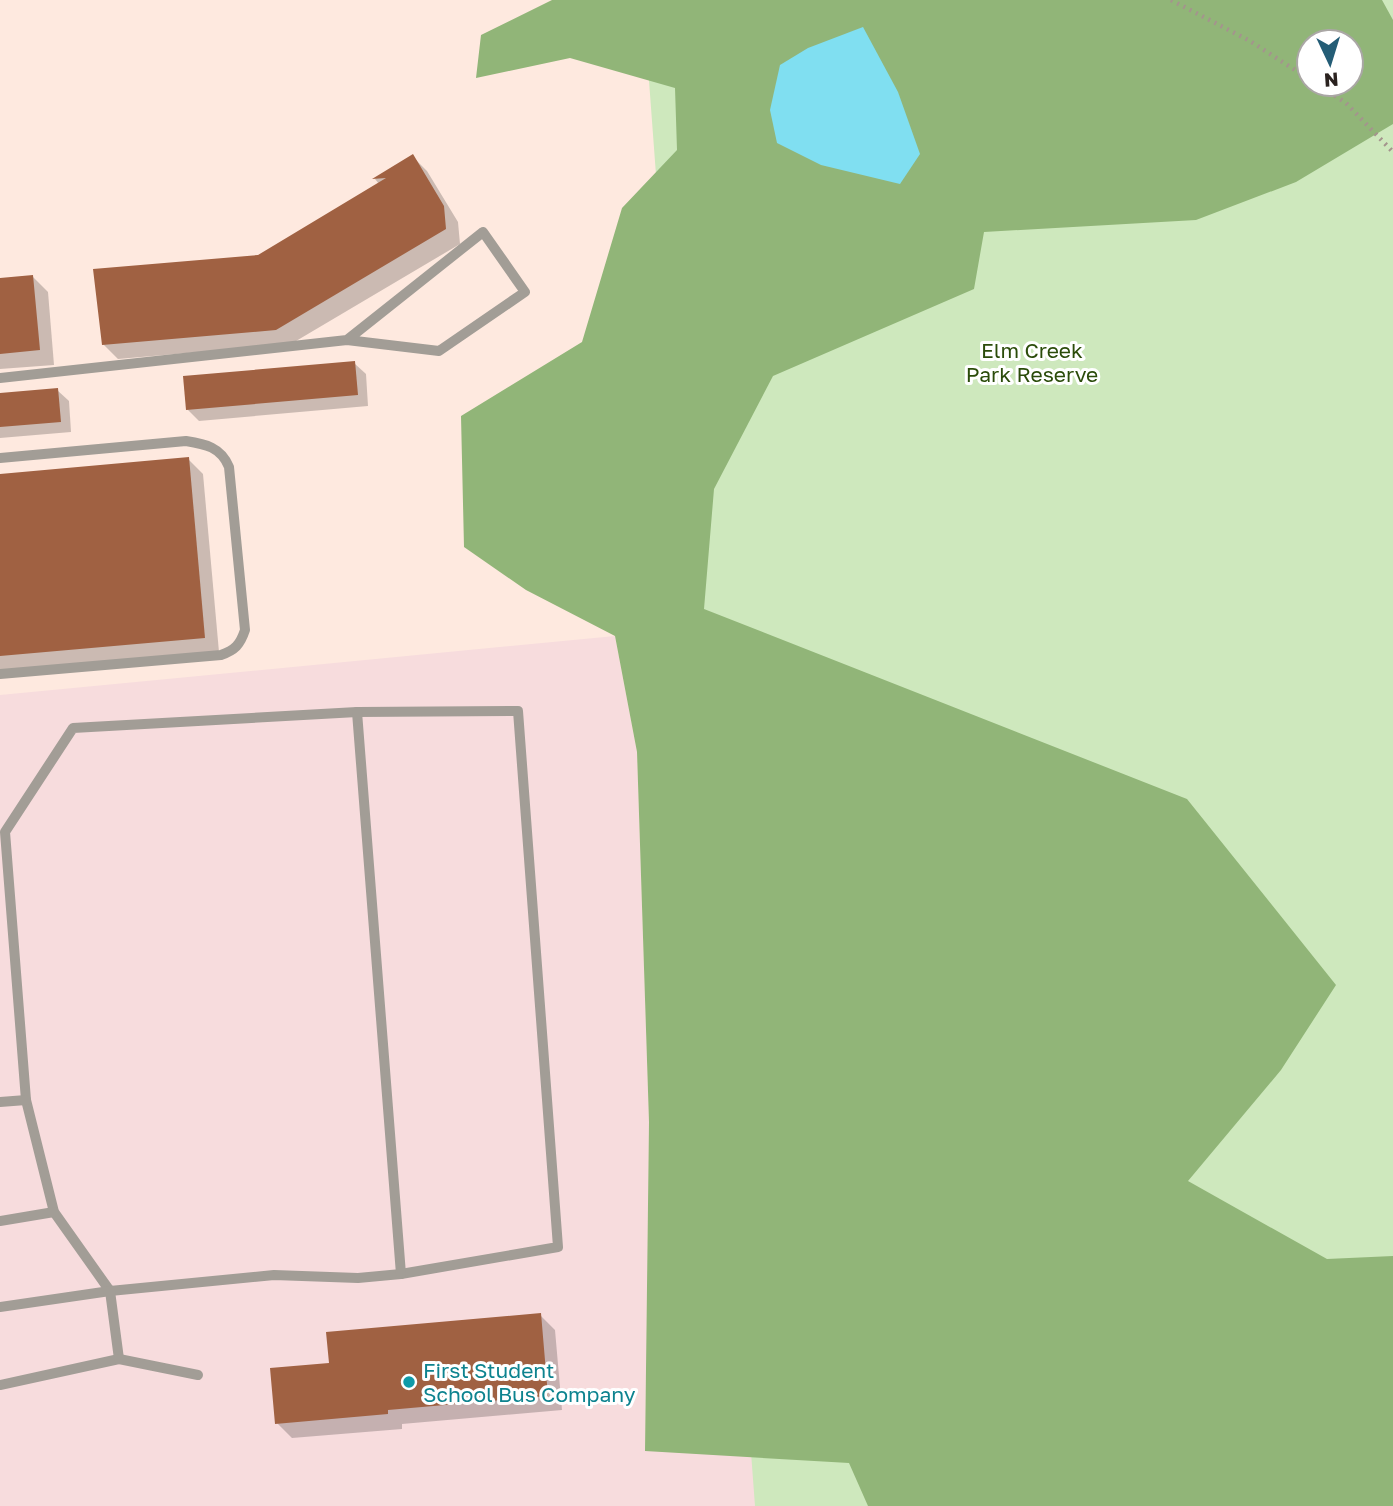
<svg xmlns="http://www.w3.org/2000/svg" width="1393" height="1506" font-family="'Golos Text',sans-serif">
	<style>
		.commercial { fill: #f7dcdd }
		.green { fill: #cee8bd; fill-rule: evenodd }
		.forest { fill: #91b578; fill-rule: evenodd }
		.water { fill: #80dff1 }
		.shadow { fill: #0003 }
		.building { fill: #a06142 }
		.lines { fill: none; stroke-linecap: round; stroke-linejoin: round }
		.path { stroke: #a4948d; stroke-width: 4.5; stroke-dasharray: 2 5; stroke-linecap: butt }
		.lane { stroke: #a29d96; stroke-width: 10 }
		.culture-dot { fill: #0f9aa8; stroke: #fff; stroke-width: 2.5 }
		.labels { text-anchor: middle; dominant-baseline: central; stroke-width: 6; stroke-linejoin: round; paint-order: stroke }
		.park-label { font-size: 21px; fill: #2b4c0a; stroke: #fff }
		.culture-label { font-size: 21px; fill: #0d838f; stroke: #fff; text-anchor: start }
	</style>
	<rect width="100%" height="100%" fill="#fee9df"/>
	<path class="commercial" d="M615 636 637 752 649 1122 645 1450 849 1463 868 1506H0V695Z"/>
	<path class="green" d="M643 0H1393V1506H755ZM1309 42H1351V84H1309Z"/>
	<path class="forest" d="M552 0H1382L1393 20V124L1296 182 1196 220 984 232 974 289 773 376 714 489 704 609 1187 799 1336 985 1281 1070 1188 1181 1327 1259 1393 1256V1506H868L849 1463 645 1451 649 1122 637 752 615 636 526 590 464 547 461 416 582 342 622 208 677 150 675 88 570 58 476 78 481 35ZM1309 42H1351V84H1309Z"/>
	<path class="water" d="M863 27 898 92 920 154 900 184 821 165 777 143 770 110 780 65 808 48Z"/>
	<g class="shadow">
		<path d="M412 156 427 171 458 222 460 244 291 344 118 359 103 344 259 257 379 184 375 179Z"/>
		<path d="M33 277 48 292 54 365 0 369V280Z"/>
		<path d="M354 363 366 374 368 406 199 421 187 409Z"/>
		<path d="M57 390 69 401 71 432 0 438V395Z"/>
		<path d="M188 459 203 474 219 652 0 671V476Z"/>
		<path d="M540 1315 555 1330 562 1410 402 1424V1429L292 1438 277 1423 330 1364Z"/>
	</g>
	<g class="building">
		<path d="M413 154 444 206 446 229 276 330 102 345 93 269 258 255 386 178 372 179Z"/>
		<path d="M33 275 40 350 0 354V278Z"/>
		<path d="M355 361 358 395 186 410 183 376Z"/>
		<path d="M58 388 61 422 0 427V393Z"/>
		<path d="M189 457 205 638 0 656V474Z"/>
		<path d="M541 1313 548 1396 388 1410V1414L275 1424 270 1368 329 1363 326 1332Z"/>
	</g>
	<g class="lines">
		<g class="path">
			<path d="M1171 0 1250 41 1309 79"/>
			<path d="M1317 84 1346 103 1393 152"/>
		</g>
		<g class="lane">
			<path d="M0 378 347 340 439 351 525 292 483 232 347 340"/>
			<path d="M0 458 186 441C205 444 221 447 229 467L245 630C240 645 235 650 221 655L0 674"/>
			<path d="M518 711 558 1247 401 1274 358 1278 274 1275 110 1291 54 1212 26 1100 5 832 73 728 357 712Z"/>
			<path d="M357 712 401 1274"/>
			<path d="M0 1102 26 1100"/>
			<path d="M0 1221 54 1212"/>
			<path d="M0 1307 110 1291 119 1359 0 1385"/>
			<path d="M119 1359 198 1375"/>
		</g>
	</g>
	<circle class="culture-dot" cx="409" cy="1382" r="7"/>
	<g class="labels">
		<g class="park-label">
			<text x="1032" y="350">Elm Creek<tspan x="1032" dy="24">Park Reserve</tspan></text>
		</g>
		<g class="culture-label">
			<text x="423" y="1370">First Student<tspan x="423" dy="24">School Bus Company</tspan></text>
		</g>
	</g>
	<g transform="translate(1330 63) rotate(176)"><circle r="33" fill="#ffffff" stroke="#aaa7a5" stroke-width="2"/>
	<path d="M0-5L12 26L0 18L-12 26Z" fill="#245d76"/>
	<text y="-10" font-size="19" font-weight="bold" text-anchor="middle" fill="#2a221f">N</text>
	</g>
</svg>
